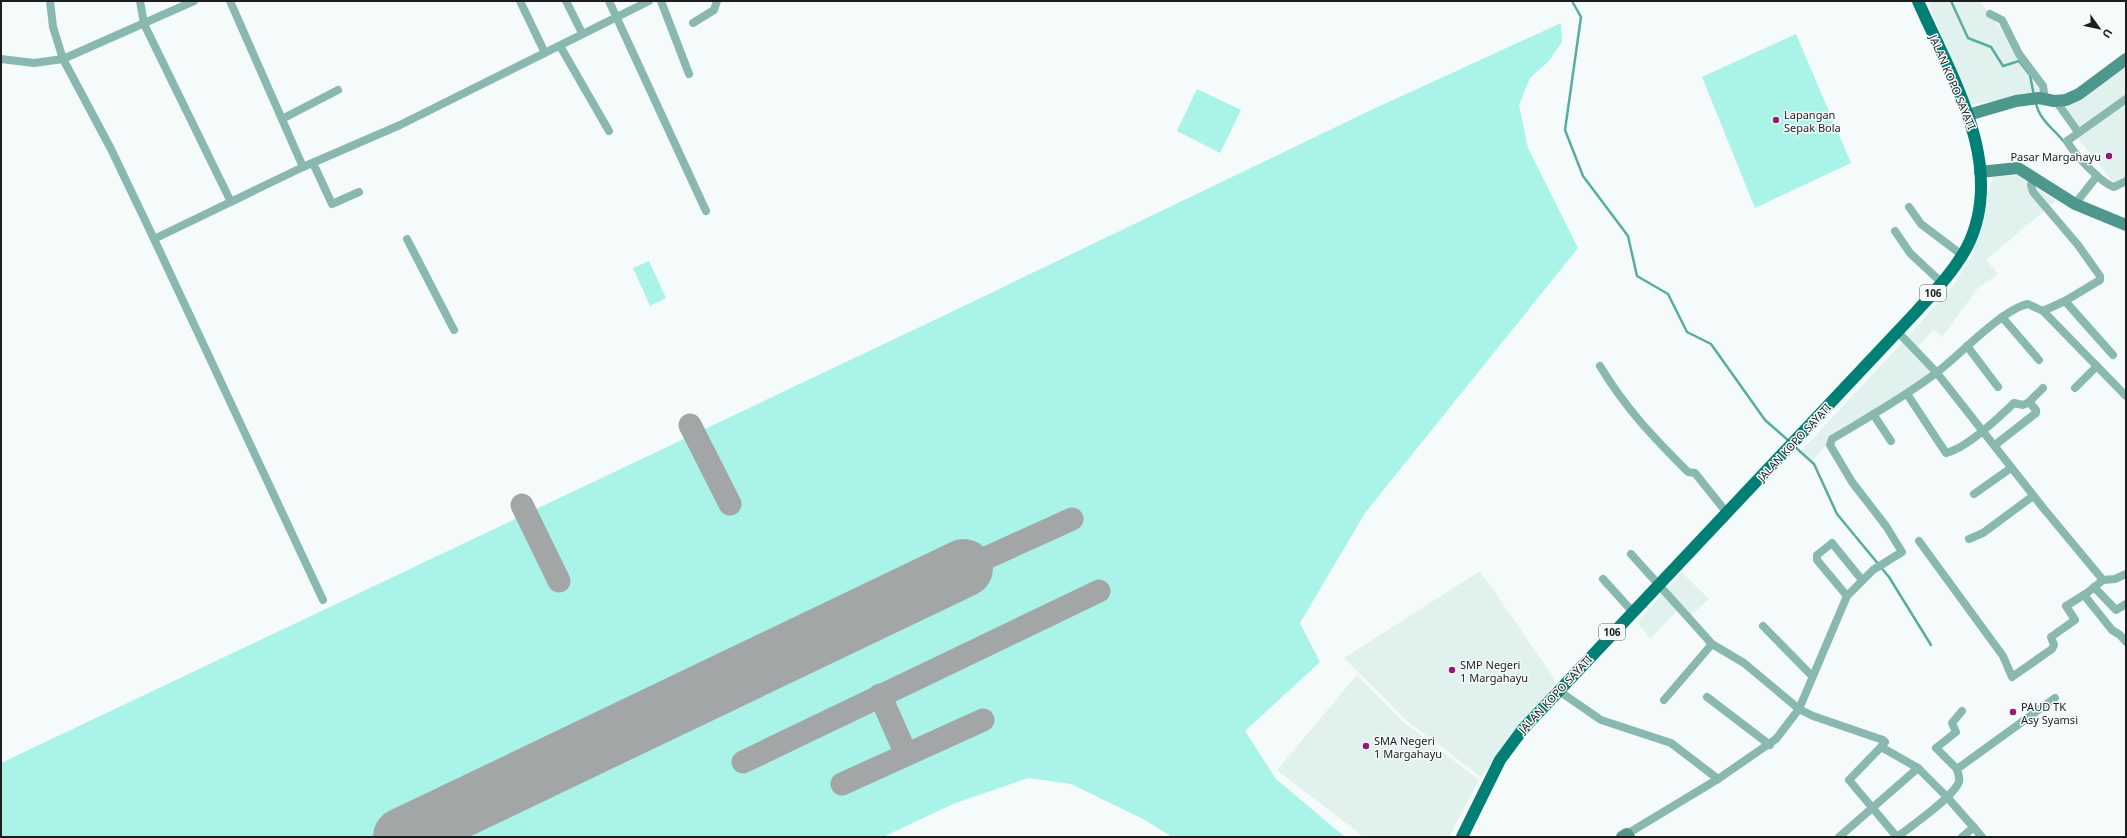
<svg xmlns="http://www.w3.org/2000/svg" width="2127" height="838" font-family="'Noto Sans',sans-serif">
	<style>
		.built { fill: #e0f1ee }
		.green { fill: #a9f3e8 }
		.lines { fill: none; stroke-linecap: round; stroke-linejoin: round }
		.stream { stroke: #58ada2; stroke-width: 2.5 }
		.taxiway { stroke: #a2a6a6; stroke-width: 23 }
		.runway { stroke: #a2a6a6; stroke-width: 58 }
		.street { stroke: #89b8b1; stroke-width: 8 }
		.secondary { stroke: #4d978d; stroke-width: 12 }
		.primary { stroke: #007f74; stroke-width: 12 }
		.poi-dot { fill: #941a75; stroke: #f5fbfa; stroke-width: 1.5 }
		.labels { text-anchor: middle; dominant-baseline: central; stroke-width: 3; stroke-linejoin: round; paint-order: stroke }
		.shield { fill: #f5fbfa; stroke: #5d6060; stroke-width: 1 }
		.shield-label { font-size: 10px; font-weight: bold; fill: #1c1e1e }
		.street-label { font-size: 11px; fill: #1c1e1e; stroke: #f5fbfa }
		.poi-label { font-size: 11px; fill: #1c1e1e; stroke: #f5fbfa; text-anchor: start }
	</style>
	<rect width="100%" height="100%" fill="#f5fbfa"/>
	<g class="built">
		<path d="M1928 1H1950L1951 3 1980 1 2007 37 2041 93 1970 105Z"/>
		<path d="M2126 67V97L2074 130 2062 111Z"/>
		<path d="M2126 98V180L2115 185 2074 133Z"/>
		<path d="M2019 175 2056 201 1986 260 1998 274 1978 288 1942 337 1934 329 1915 350 1934 374 1839 431 1813 460 1801 451 1922 321 1955 283 1972 256 1993 177Z"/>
		<path d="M1480 571 1556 681 1481 777 1406 720 1344 658Z"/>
		<path d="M1682 573 1709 599 1688 618 1678 610 1650 639 1637 622Z"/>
		<path d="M1357 675 1402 721 1479 780 1449 837H1364L1277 770Z"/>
	</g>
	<g class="green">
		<path d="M1561 23 1562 42 1549 61 1530 78 1519 105 1528 148 1578 248 1365 513 1300 623 1320 662 1245 731 1276 779 1345 837H1172L1145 820 1071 784 1028 778 953 804 883 837H1V763L945 315 1369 111Z"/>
		<path d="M1796 34 1851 163 1755 208 1702 77Z"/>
		<path d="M1197 89 1241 110 1220 153 1177 131Z"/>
		<path d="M649 261 666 298 650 306 633 268Z"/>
	</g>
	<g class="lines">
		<g class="stream">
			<path d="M1572 1 1581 17 1565 130 1583 176 1628 236 1637 276 1668 294 1687 332 1711 344 1765 420 1789 441"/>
			<path d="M1951 1 1968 38 1991 47 2003 66 2019 61 2030 75 2034 96"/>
			<path d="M2036 103C2039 120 2055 130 2065 143"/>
			<path d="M1794 446 1814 464 1837 514 1889 577 1931 645"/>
		</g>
		<g class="taxiway">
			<path d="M690 425 730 504"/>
			<path d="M522 505 559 581"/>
			<path d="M964 568 1072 519"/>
			<path d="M880 695 906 754"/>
			<path d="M743 762 1099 591"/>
			<path d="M842 784 983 720"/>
		</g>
		<path class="runway" d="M402 837 964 568"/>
		<g class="street">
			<path d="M50 1 53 27 63 59 111 149 154 239 323 600"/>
			<path d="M140 1 144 24 231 202"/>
			<path d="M230 1 303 167"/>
			<path d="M520 1 545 53"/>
			<path d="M566 1 582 33"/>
			<path d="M609 1 706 211"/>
			<path d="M661 1 689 74"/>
			<path d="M1990 14 2002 20 2019 54 2043 86 2045 99"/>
			<path d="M693 23 714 10 717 1"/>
			<path d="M560 46 609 131"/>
			<path d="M1 59 34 63 63 59 194 1"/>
			<path d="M2126 99 2067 141C2073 153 2101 183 2114 187L2126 181"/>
			<path d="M2056 101 2078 132"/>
			<path d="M282 119 338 90"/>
			<path d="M313 163 332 204 359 192"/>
			<path d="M2075 204 2097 176"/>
			<path d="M1909 207 1921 224 1962 255"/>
			<path d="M1895 231 1910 253 1942 283"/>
			<path d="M154 239 303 167 400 125 649 1"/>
			<path d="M407 239 454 330"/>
			<path d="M2065 301 2113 355"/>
			<path d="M2043 311 2126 396"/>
			<path d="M2002 317 2039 360"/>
			<path d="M1897 331 1937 373 2044 509 2103 580 2087 593 2066 606 2075 620 2051 637 2054 645 2052 649 2012 677 2003 656 1919 541"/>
			<path d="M1967 346 1998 387"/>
			<path d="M1600 366C1626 409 1653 437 1688 472L1695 473 1727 513"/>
			<path d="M2075 388 2097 366"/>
			<path d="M1907 394 1946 453C1967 448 1998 418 2014 403L2023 405 2029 402 2043 388"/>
			<path d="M1873 414 1891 441"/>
			<path d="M1995 445 2036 413V410L2029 402"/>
			<path d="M1974 494 2011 468"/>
			<path d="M1969 539 1983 533 2033 496"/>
			<path d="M1631 554 1712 644 1744 663 1799 709 1813 716 1883 740 1885 742 1881 747 1849 780 1897 837"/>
			<path d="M1603 579 1632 611"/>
			<path d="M2103 580 2115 579 2126 574"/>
			<path d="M2094 587 2116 610 2126 604"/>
			<path d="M2084 595 2112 630 2120 635 2126 642"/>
			<path d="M1847 596 1817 560V555L1832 543 1862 580"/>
			<path d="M1763 626 1812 676"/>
			<path d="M1559 691 1601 720 1671 743 1718 779"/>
			<path d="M1707 697 1770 745"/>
			<path d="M1664 700 1712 644"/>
			<path d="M1881 747 1918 768 1947 797 1982 837"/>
			<path d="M1957 769 1936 748 1956 732 1952 723 1962 711"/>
			<path d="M1627 834 1718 779 1776 739 1799 709 1847 596 1873 570 1902 552 1886 526 1852 482 1830 445 1832 439C1867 418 1903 398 1936 373 1959 356 2002 309 2028 304L2043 311 2065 301 2100 280V276L2078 245 2033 192 2031 185 2033 178"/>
			<path d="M1839 837 1918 768"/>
			<path d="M1897 837C1913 825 1949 800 1958 784 1961 780 1958 774 1957 769L2055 698"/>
			<path d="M1962 837 1974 827"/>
		</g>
		<g class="secondary">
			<path d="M1968 115 2016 101 2039 98 2054 101 2066 100 2079 94 2126 59"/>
			<path d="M1980 172 2018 168 2075 204 2126 225"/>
			<path d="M1622 837 1627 834 1629 837"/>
		</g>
		<path class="primary" d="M1462 837 1500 760 1523 729 1916 312C1935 291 1954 271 1967 247 2008 166 1950 74 1918 1"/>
	</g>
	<g class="poi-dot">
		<circle cx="1776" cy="120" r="4"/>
		<circle cx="2109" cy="156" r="4"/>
		<circle cx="1452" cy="670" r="4"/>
		<circle cx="2013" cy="712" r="4"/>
		<circle cx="1366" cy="746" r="4"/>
	</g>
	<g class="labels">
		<g class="shield">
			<rect x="1920" y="285" width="26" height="16" rx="3"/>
			<rect x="1599" y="624" width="26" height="16" rx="3"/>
		</g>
		<g class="shield-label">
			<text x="1933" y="293">106</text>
			<text x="1612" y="632">106</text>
		</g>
		<g class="street-label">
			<text transform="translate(1953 82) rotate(67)">JALAN KOPO SAYATI</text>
			<text transform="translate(1794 442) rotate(-47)">JALAN KOPO SAYATI</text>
			<text transform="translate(1555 694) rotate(-47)">JALAN KOPO SAYATI</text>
		</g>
		<g class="poi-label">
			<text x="1784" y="114">Lapangan<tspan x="1784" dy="13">Sepak Bola</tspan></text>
			<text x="2101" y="156" text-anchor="end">Pasar Margahayu</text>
			<text x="1460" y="664">SMP Negeri<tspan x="1460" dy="13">1 Margahayu</tspan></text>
			<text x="2021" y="706">PAUD TK<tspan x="2021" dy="13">Asy Syamsi</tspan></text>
			<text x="1374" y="740">SMA Negeri<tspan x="1374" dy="13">1 Margahayu</tspan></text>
		</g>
	</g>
	<rect width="2127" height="838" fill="none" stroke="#1c1e1e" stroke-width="4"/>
	<g transform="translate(2099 28) rotate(123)" stroke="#f5fbfa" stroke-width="3" paint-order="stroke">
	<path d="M0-3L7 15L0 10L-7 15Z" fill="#1c1e1e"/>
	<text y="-6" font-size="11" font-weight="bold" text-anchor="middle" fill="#1c1e1e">U</text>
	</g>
</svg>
